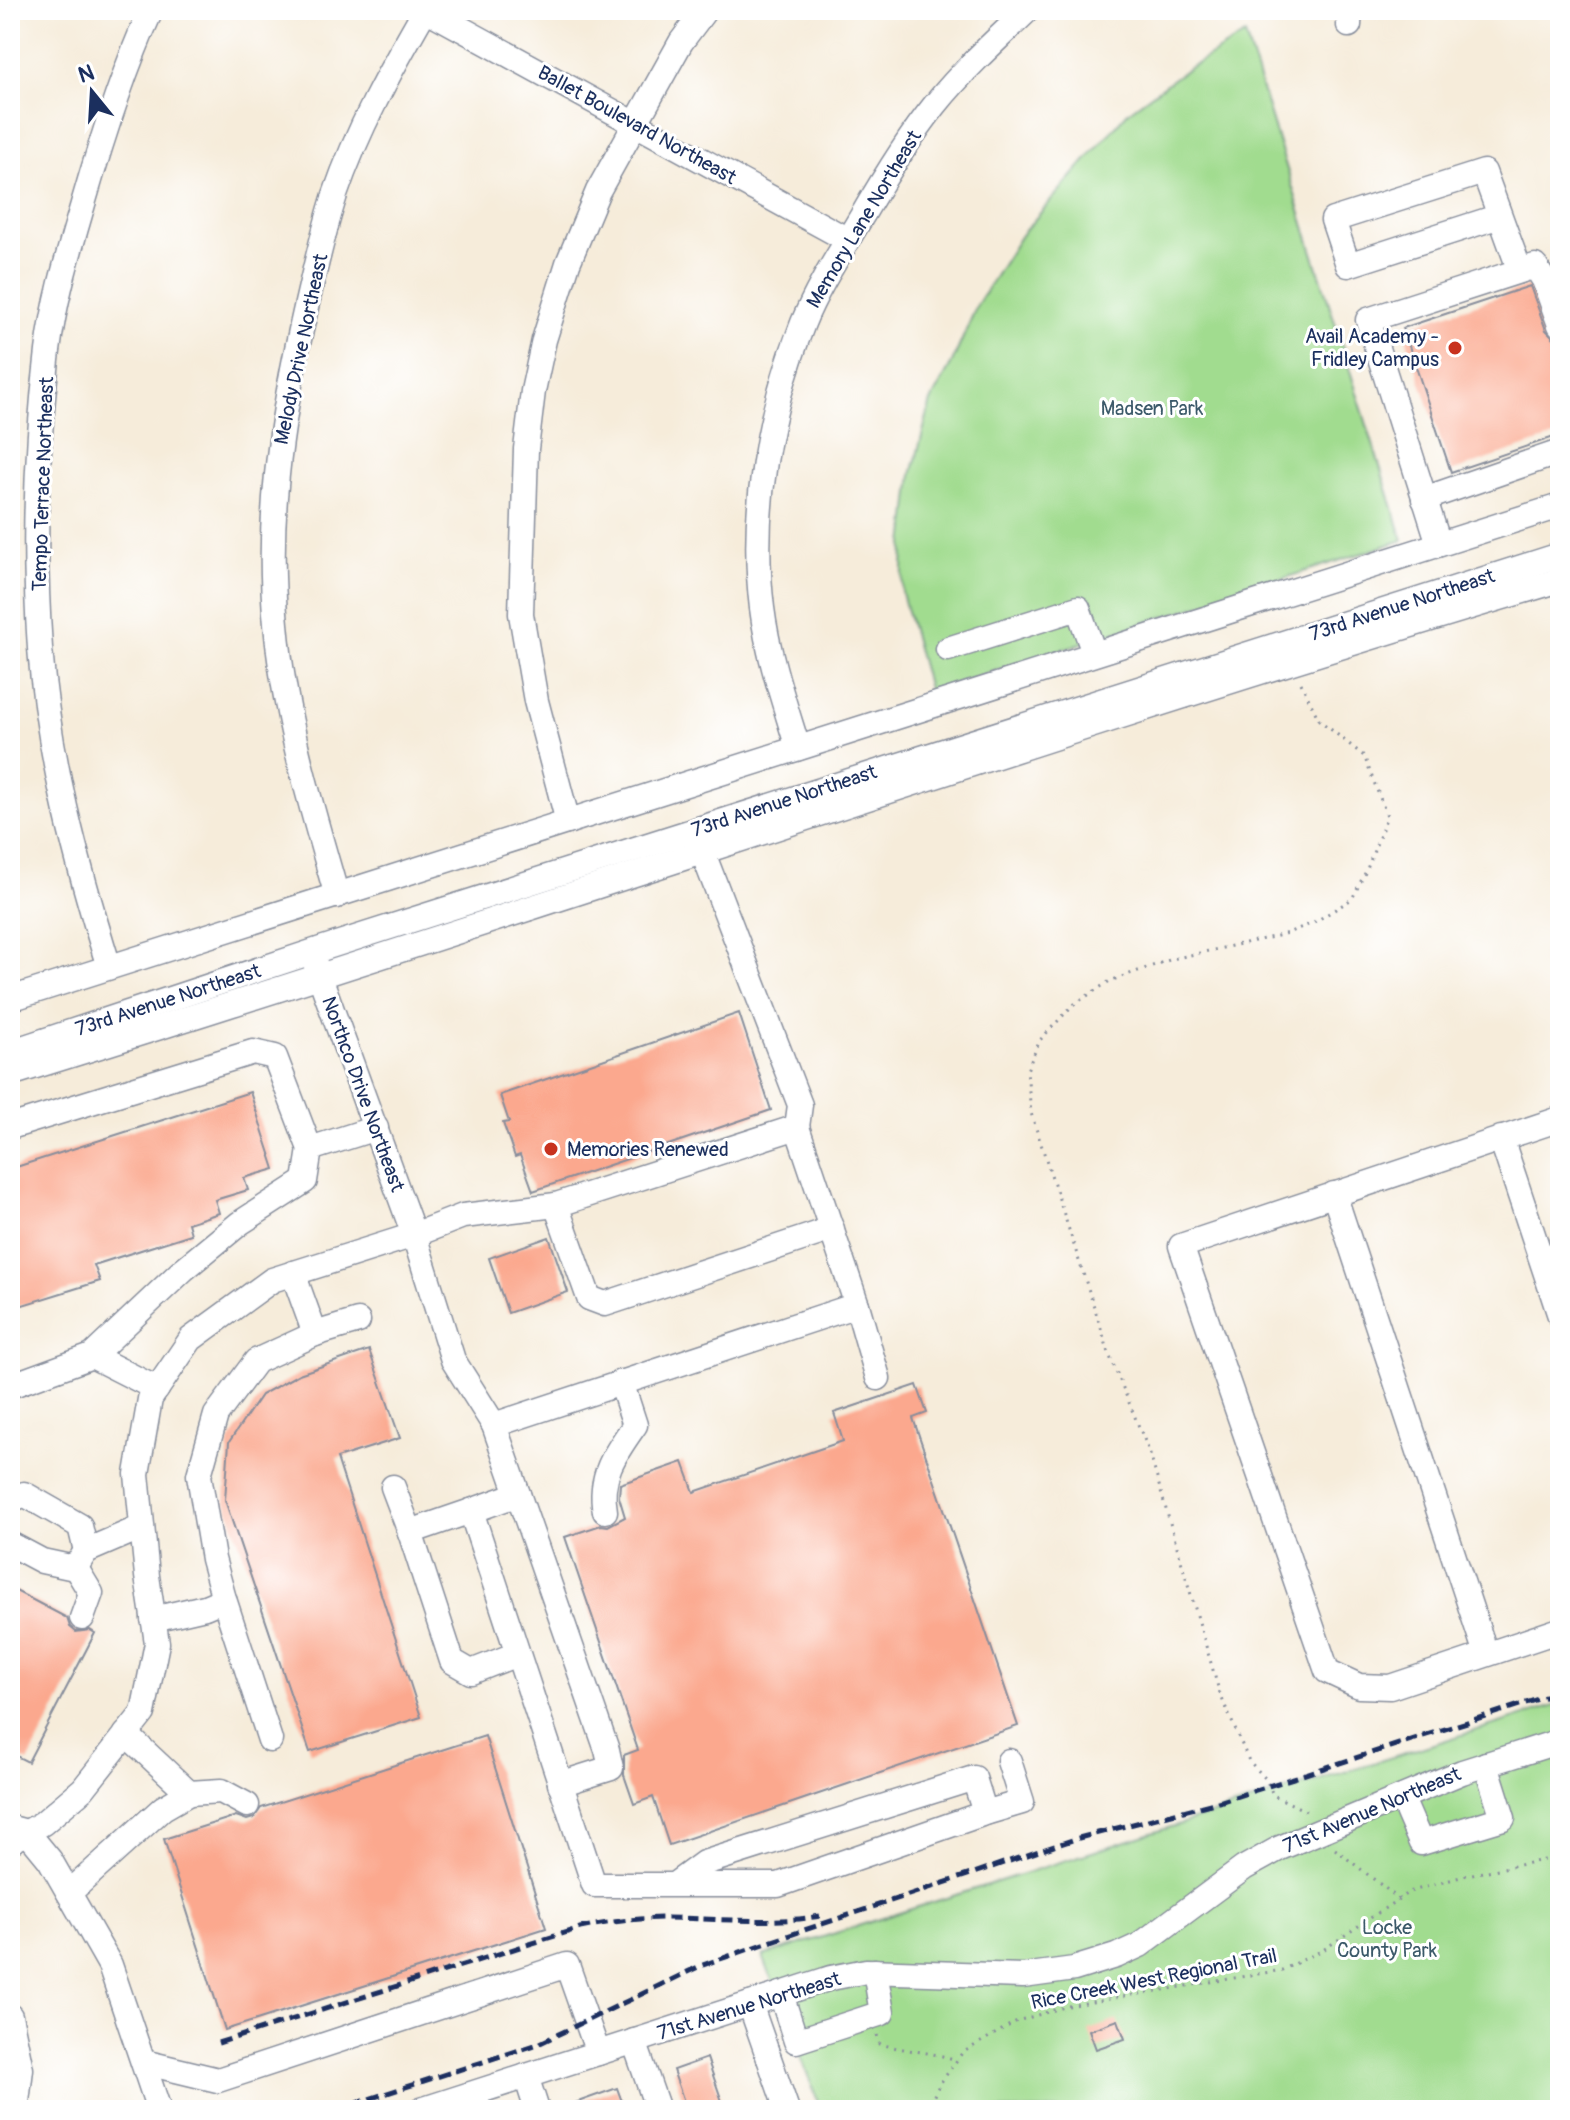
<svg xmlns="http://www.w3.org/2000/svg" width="1570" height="2120" font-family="Pangolin,sans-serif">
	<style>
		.green { fill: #a1dc8f; stroke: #5e8676; stroke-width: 2 }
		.building { fill: #fba88e }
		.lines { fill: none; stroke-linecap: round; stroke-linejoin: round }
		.minor-casing { stroke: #888e9c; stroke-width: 27 }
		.path { stroke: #888e9c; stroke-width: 3; stroke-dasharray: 2 6; stroke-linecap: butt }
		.minor { stroke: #fff; stroke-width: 24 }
		.rail { stroke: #1b2f5e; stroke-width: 5; stroke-dasharray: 12 6; stroke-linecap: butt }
		.poi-dot { fill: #c8321e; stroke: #fff; stroke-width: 3 }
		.labels { text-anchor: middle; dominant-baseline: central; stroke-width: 6; stroke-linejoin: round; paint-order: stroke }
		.street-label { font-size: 20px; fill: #1b2f5e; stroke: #fff }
		.poi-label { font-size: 20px; fill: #1b2f5e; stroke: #fff; text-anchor: end }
		.park-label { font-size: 20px; fill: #3c5a6a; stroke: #fff }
	</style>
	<rect width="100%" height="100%" fill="#fff"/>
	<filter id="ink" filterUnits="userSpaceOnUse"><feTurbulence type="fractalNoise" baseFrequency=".0125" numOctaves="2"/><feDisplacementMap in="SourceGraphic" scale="16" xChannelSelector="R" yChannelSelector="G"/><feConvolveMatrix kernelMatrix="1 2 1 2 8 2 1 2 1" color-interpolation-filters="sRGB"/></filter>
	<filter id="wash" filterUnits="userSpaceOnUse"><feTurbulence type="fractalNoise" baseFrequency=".006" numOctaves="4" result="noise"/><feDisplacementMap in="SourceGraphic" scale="32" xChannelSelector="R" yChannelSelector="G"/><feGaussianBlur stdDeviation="1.8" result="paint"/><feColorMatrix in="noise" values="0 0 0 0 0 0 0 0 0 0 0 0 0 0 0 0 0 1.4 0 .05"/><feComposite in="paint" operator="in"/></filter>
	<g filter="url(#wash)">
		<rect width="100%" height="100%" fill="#f6ecda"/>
		<g class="green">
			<path d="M1245 35 1403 540 929 692 902 593 904 545 912 475 931 401 952 363 977 305 1021 235 1128 112 1181 73Z"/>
			<path d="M1560 1704V2110H821L763 1956Z"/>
		</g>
		<g id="blocks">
			<g class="building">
				<path d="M1530 286 1546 330 1555 339 1560 354V435L1451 472 1403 328Z"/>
				<path d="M739 1013 771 1110 533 1191 520 1155 515 1157 503 1123 509 1122 500 1095Z"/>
				<path d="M250 1092 275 1169 244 1178 248 1190 215 1200 219 1213 188 1223 191 1234 94 1265 100 1281 10 1309V1169Z"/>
				<path d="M549 1237 568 1292 508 1313 489 1258Z"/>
				<path d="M369 1350 400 1438 337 1458 421 1717 310 1752 225 1500 229 1442 261 1395 299 1374Z"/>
				<path d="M917 1385 927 1413 913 1418 1018 1726 669 1845 653 1797 634 1804 624 1775V1755L638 1750 565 1537 601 1525 608 1526 625 1517 619 1497 620 1484 683 1462 694 1492 843 1441 834 1413Z"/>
				<path d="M10 1588 67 1618 70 1627 76 1632 90 1630 95 1633 28 1762 10 1753Z"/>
				<path d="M485 1736 546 1928 225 2030 164 1839 236 1816 247 1820 254 1818 261 1808Z"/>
				<path d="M1118 2020 1125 2039 1096 2049 1089 2030Z"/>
				<path d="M707 2058 725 2110H687L673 2070Z"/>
				<path d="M617 2088 625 2110H561V2108Z"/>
			</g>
		</g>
	</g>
	<g filter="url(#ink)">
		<use href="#blocks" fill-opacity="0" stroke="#888e9c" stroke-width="2"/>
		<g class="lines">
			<g class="minor-casing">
				<g id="minor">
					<path d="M427 10 848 240"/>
					<path d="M1349 25 1350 10"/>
					<path d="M1500 216 1348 265 1333 220 1484 172 1520 271"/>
					<path d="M1424 499 1560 452"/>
					<path d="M1439 544 1368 320 1535 266 1544 280 1560 325"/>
					<path d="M948 649 1078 608 1094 653"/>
					<path d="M798 748C784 702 768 656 762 608 750 511 768 412 803 323 818 286 842 250 862 216 884 178 907 140 935 105 963 70 996 40 1028 10"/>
					<path d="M568 822 536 701 521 614 526 449 533 391 544 340 568 263 598 191 681 42 705 10"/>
					<path d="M703 853 800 1105 797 1127"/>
					<path d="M337 896C311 806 284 717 276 624 266 525 280 426 301 330 311 285 321 239 335 195 357 130 391 69 425 10"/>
					<path d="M316 966 414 1235 453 1360 494 1425 607 1750 611 1768 560 1784"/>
					<path d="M109 967C77 864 48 756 40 648 33 550 36 449 48 351 54 301 69 252 83 204 102 138 123 72 151 10"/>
					<path d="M10 999 1560 506"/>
					<path d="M10 1052 324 948 1560 555"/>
					<path d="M10 1074C528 914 1040 735 1560 580"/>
					<path d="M1560 1119 1181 1246 1327 1671 1359 1686 1390 1687 1560 1630"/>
					<path d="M10 1127 253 1052 275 1057 310 1149 305 1181 240 1223 184 1269 92 1356 10 1386"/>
					<path d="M1501 1138 1560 1316"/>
					<path d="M310 1149 376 1128"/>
					<path d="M1334 1194 1486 1654"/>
					<path d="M556 1205 589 1298 605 1304 832 1229"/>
					<path d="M857 1305 878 1378"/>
					<path d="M315 1334 358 1321"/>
					<path d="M92 1356 157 1389"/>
					<path d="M393 1487 410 1532"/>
					<path d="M518 1494 471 1511 594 1885H778L985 1813 974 1778 704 1863 674 1885"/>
					<path d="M10 1501 24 1494 80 1526 86 1551"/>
					<path d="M471 1511 410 1532 452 1661 471 1672 517 1654"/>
					<path d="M605 1511C598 1476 616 1452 635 1425L621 1382"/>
					<path d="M10 1544 42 1561 70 1567 79 1562 86 1551 142 1527"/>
					<path d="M74 1565 91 1593 82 1618"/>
					<path d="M224 1599 270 1740"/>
					<path d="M153 1619 205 1607 224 1599 213 1559 199 1475 216 1415 256 1361 315 1334 293 1273"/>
					<path d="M189 1793 221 1791 247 1805"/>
					<path d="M1402 1799 1421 1843 1503 1818 1486 1764"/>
					<path d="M985 1813 1022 1802 1009 1761"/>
					<path d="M12 1828 27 1832 50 1860 110 1965 159 2110"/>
					<path d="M10 1842 43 1823 83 1789 143 1713 157 1643 147 1576 137 1474 150 1399 191 1339 272 1280 414 1235 463 1216 556 1205 797 1127 857 1305 494 1425"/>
					<path d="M69 1893 163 1808 189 1793 126 1734"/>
					<path d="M781 1994 796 2041 882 2013 875 1971"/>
					<path d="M750 2004 787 2110"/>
					<path d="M10 2016 21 2069 16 2110"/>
					<path d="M634 2041 658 2110"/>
					<path d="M143 2062 218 2080 567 1965 598 2053"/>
					<path d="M526 2076 537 2110"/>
					<path d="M421 2110 831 1978 866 1971 1023 1976 1074 1969 1116 1956 1140 1945 1244 1868 1280 1848 1462 1772 1560 1741"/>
				</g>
			</g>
			<g class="path">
				<path d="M1301 683 1319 720 1364 756 1387 816 1367 869 1352 899 1313 923 1282 935 1172 959 1110 981 1073 1005 1040 1040 1027 1070 1031 1113 1111 1359 1149 1451 1220 1694 1249 1761 1266 1779 1273 1795 1308 1812"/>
				<path d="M1335 1849 1399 1899"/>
				<path d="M877 2035 880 2044C906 2051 932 2052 957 2060"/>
				<path d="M927 2110 939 2085 962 2053 1017 2021 1068 2006 1282 1970 1323 1950 1409 1892 1467 1875 1560 1857"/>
			</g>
			<use href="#minor" class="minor"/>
			<g class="rail">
				<path d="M218 2043 580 1928C609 1922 637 1918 666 1918 718 1918 769 1925 820 1916"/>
				<path d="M335 2110 538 2044 700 1966 819 1925 1075 1839 1222 1801 1560 1692"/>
			</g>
		</g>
	</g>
	<g class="poi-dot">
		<circle cx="1455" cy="348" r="8"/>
		<circle cx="551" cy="1149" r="8"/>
	</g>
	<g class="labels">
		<g class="street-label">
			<text transform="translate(637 125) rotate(29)">Ballet Boulevard Northeast</text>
			<text transform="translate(864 219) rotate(-59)">Memory Lane Northeast</text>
			<text transform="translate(301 349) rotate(-78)">Melody Drive Northeast</text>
			<text transform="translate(43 484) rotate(-88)">Tempo Terrace Northeast</text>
			<text transform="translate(1402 605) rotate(-18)">73rd Avenue Northeast</text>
			<text transform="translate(784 801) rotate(-18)">73rd Avenue Northeast</text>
			<text transform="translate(168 1000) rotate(-18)">73rd Avenue Northeast</text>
			<text transform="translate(363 1094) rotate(70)">Northco Drive Northeast</text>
			<text transform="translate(1372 1810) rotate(-23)">71st Avenue Northeast</text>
			<text transform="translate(1154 1979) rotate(-11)">Rice Creek West Regional Trail</text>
			<text transform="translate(749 2006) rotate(-17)">71st Avenue Northeast</text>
		</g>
		<g class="poi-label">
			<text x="1439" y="336">Avail Academy -<tspan x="1439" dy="23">Fridley Campus</tspan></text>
			<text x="567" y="1149" text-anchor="start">Memories Renewed</text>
		</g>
		<g class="park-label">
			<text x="1152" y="408">Madsen Park</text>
			<text x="1387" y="1927">Locke<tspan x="1387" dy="23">County Park</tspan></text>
		</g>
	</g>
	<rect width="1570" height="2120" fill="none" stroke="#fff" stroke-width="40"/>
	<g transform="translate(92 92) rotate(342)" stroke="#ffffff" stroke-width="6" paint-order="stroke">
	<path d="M0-6L14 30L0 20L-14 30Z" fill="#1b2f5e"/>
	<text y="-12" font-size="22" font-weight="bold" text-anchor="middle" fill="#1b2f5e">N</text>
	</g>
</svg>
